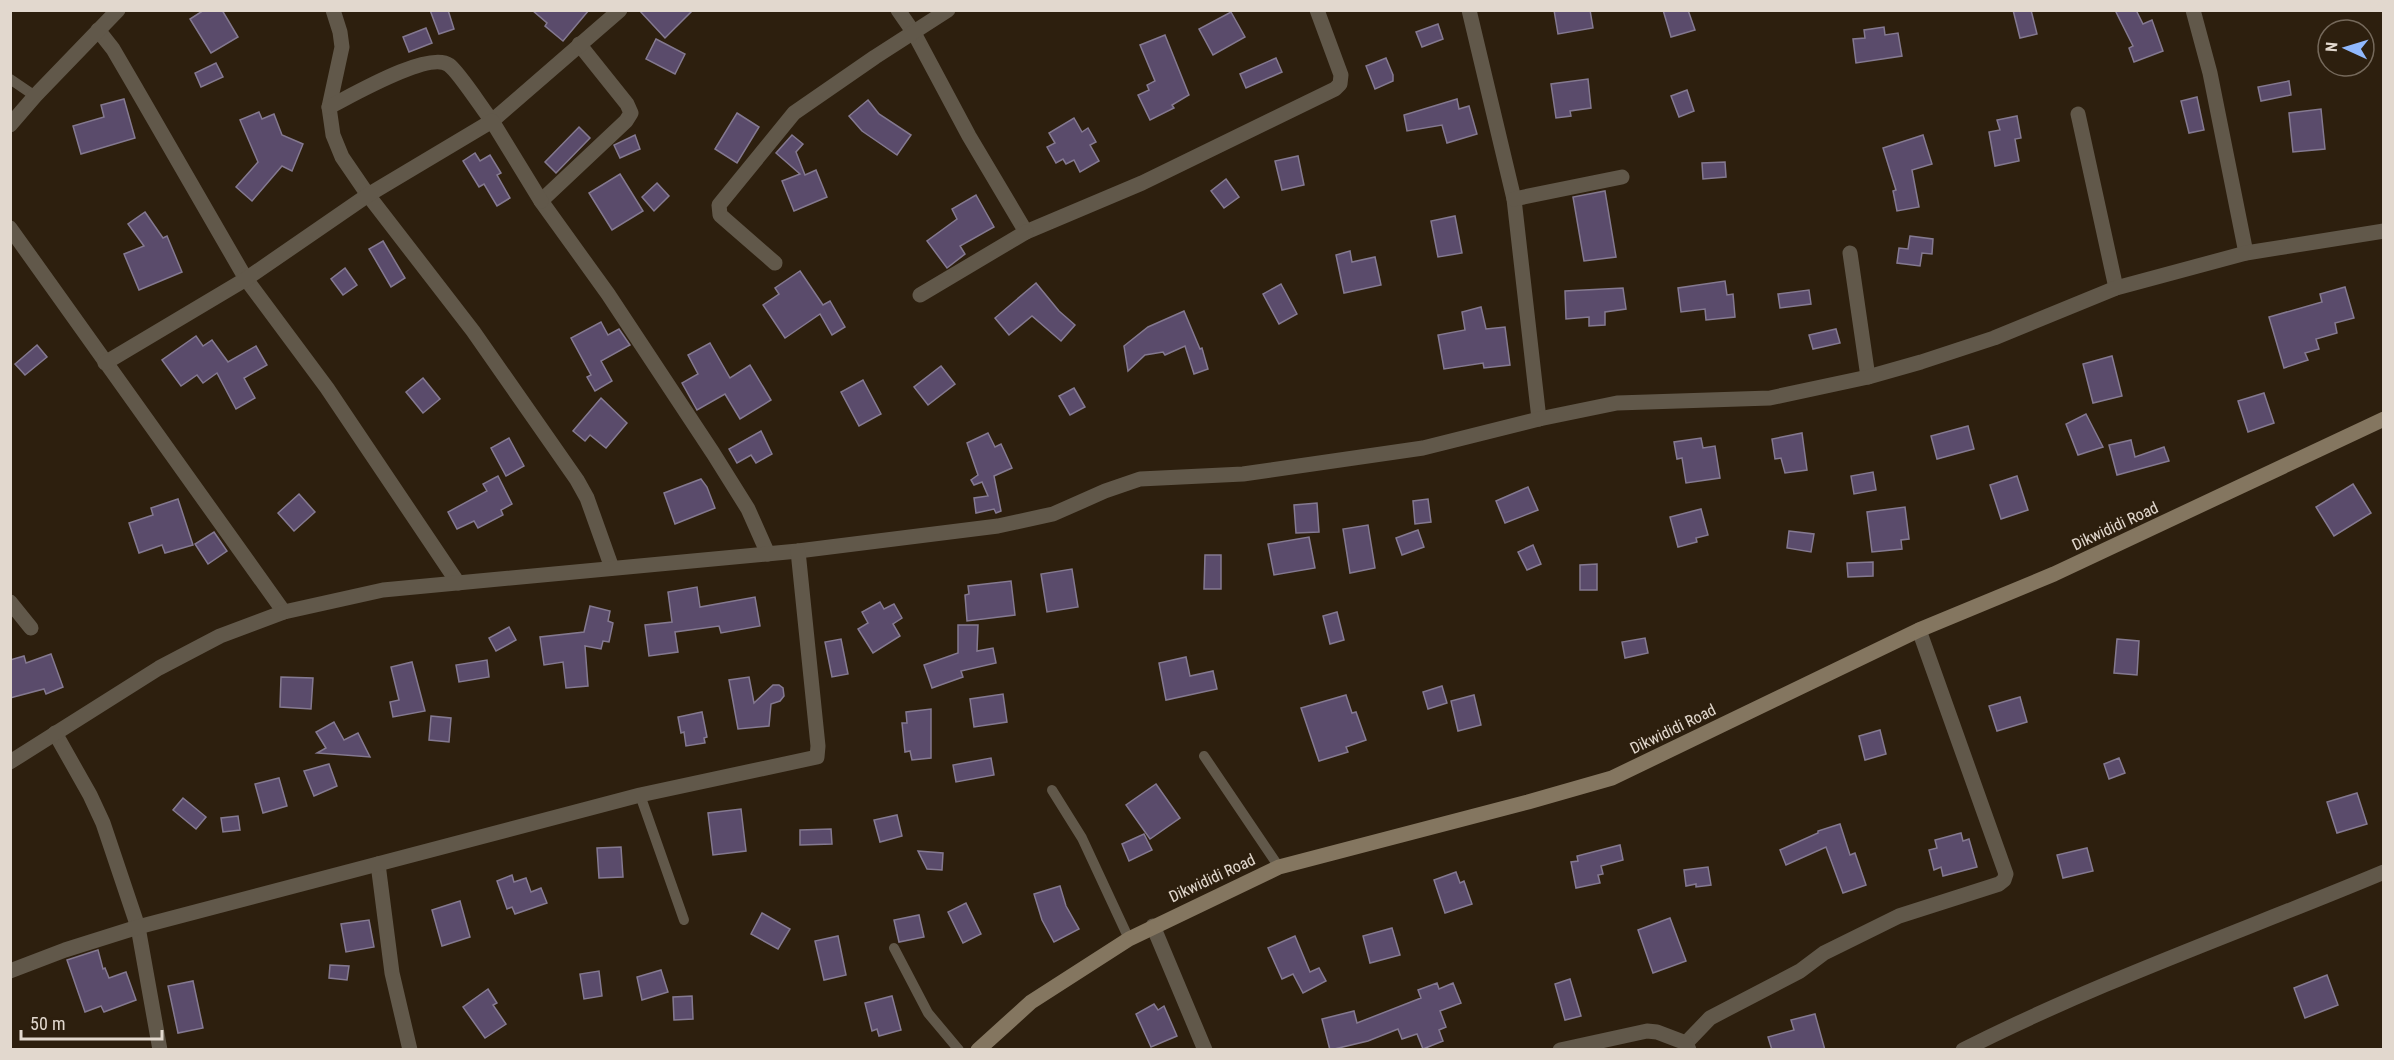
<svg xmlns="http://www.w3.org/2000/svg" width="2394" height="1060" font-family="'Roboto Condensed',sans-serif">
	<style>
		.building { fill: #5a4b6b; stroke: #847990; stroke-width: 1.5 }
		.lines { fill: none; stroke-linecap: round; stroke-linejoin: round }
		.lane { stroke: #61584a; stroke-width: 10 }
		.street { stroke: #61584a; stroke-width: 15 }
		.secondary { stroke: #847660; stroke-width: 15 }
		.labels { text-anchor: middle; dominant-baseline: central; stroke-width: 5; stroke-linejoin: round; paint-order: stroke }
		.street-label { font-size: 16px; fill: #e2d8ce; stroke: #2d1f0e }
	</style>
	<rect width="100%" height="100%" fill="#2d1f0e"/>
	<g class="building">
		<path d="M204 10H222L238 37 211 53 190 19Z"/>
		<path d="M430 10H448L454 29 439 34Z"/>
		<path d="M532 10H589L563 41 545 26 547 23Z"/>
		<path d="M639 10H693L665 38Z"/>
		<path d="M1554 10H1590L1593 28 1558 34Z"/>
		<path d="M1663 10H1688L1695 30 1671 37Z"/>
		<path d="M2013 10H2031L2037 34 2020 38Z"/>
		<path d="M2115 10H2136L2143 24 2152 20 2163 51 2134 62 2129 48 2133 46Z"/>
		<path d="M1231 12 1245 37 1213 55 1199 29Z"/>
		<path d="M1438 24 1443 39 1422 47 1416 32Z"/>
		<path d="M1884 27 1885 35 1898 33 1902 56 1856 63 1853 39 1865 38 1864 30Z"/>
		<path d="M426 28 432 43 409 52 403 37Z"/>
		<path d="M1165 35 1189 95 1172 105 1174 108 1150 120 1138 95 1149 90 1147 85 1155 81 1140 45Z"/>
		<path d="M656 39 685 54 675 74 646 59Z"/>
		<path d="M1276 58 1282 72 1246 88 1240 74Z"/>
		<path d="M1386 58 1393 75V81L1375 89 1366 66Z"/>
		<path d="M216 63 223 77 201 87 195 73Z"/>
		<path d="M1588 79 1591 108 1570 111 1571 116 1556 118 1551 84Z"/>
		<path d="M2289 81 2291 95 2261 101 2258 87Z"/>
		<path d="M1687 90 1694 111 1679 117 1671 96Z"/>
		<path d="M2197 97 2204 130 2189 133 2181 101Z"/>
		<path d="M124 99 135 138 81 154 73 126 104 117 101 105Z"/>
		<path d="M1457 99 1459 109 1469 106 1477 134 1447 143 1442 125 1407 131 1404 115Z"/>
		<path d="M868 100 879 114 911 135 897 155 862 131 849 116Z"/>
		<path d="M2321 109 2325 149 2293 152 2289 113Z"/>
		<path d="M259 112 262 119 274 114 282 135 303 144 292 171 282 166 252 201 236 187 258 162 240 120Z"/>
		<path d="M737 113 759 127 737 163 715 149Z"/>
		<path d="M2017 116 2021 138 2015 139 2019 161 1995 166 1989 132 2000 130 1997 120Z"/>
		<path d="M1074 118 1082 132 1088 128 1096 142 1090 145 1099 161 1080 172 1074 160 1066 164 1063 159 1056 163 1047 147 1055 143 1049 133Z"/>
		<path d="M579 127 590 138 556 173 545 162Z"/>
		<path d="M635 135 640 149 620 158 614 145Z"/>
		<path d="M792 135 803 144 796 152 805 175 816 170 827 197 794 211 782 181 800 174 776 153Z"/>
		<path d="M1923 135 1932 164 1912 170 1919 207 1897 211 1893 191 1896 190 1883 148Z"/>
		<path d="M475 153 480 161 490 155 501 173 497 175 510 198 497 206 484 184 479 187 463 161Z"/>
		<path d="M1298 156 1304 185 1282 190 1275 161Z"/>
		<path d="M1725 162 1726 177 1703 179 1702 163Z"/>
		<path d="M620 174 643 211 612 230 589 193Z"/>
		<path d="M1226 179 1239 197 1224 208 1211 191Z"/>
		<path d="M657 183 669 196 654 211 642 197Z"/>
		<path d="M1605 191 1616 257 1584 261 1573 197Z"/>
		<path d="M976 195 994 227 960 246 965 254 947 268 927 241 957 219 952 209Z"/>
		<path d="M145 212 163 238 167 236 182 272 139 290 124 254 144 246 128 224Z"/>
		<path d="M1455 216 1462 253 1438 257 1431 221Z"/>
		<path d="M1910 236 1933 239 1932 254 1922 253 1920 266 1897 263 1899 248 1908 249Z"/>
		<path d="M383 241 405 278 391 287 369 249Z"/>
		<path d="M1350 251 1352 262 1375 257 1381 285 1344 293 1336 255Z"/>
		<path d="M345 268 357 285 343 295 331 279Z"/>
		<path d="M800 271 823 305 830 301 845 327 832 335 820 314 785 338 763 305 779 294 775 288Z"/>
		<path d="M1725 281 1727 295 1733 294 1735 317 1706 320 1705 309 1681 312 1678 288Z"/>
		<path d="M1036 283 1059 311 1075 325 1061 341 1032 316 1009 335 995 318Z"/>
		<path d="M1281 284 1297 314 1279 324 1263 294Z"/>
		<path d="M2345 287 2354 318 2335 323 2337 333 2316 339 2319 349 2305 353 2308 360 2284 368 2269 317 2322 302 2320 294Z"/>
		<path d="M1623 288 1626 309 1605 312V325L1589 326V317L1566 319 1565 291Z"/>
		<path d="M1809 290 1811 304 1780 308 1778 294Z"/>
		<path d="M1481 307 1486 329 1505 327 1510 365 1484 368 1483 363 1444 369 1438 335 1465 330 1462 312Z"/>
		<path d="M1184 311 1200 349 1202 348 1208 369 1194 374 1185 346 1165 355 1163 352 1145 355 1128 371 1124 346 1148 327Z"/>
		<path d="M601 322 608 335 619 329 630 345 601 361 612 381 595 391 587 377 591 375 571 338Z"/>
		<path d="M1836 329 1840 343 1813 349 1809 335Z"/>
		<path d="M196 336 203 346 212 340 228 362 256 346 267 365 244 378 255 398 236 409 217 373 203 383 197 375 181 386 162 360Z"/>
		<path d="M710 343 730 378 750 365 771 400 740 419 725 394 697 410 682 383 698 374 688 355Z"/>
		<path d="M37 345 47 357 25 375 15 364Z"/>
		<path d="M2112 356 2122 396 2093 403 2083 364Z"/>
		<path d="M941 366 955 384 928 405 914 387Z"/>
		<path d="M423 378 440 399 423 413 406 392Z"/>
		<path d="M863 380 881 414 859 426 841 392Z"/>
		<path d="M1074 388 1085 407 1070 415 1059 396Z"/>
		<path d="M2264 393 2274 423 2248 432 2238 401Z"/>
		<path d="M601 398 627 423 606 448 590 435 585 441 573 431Z"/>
		<path d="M2086 414 2103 447 2078 455 2066 424Z"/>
		<path d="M1968 426 1974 449 1937 459 1931 436Z"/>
		<path d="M761 431 772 454 756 463 751 455 737 463 729 449Z"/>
		<path d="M988 433 995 447 1001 444 1012 468 994 476 1001 511 996 513 994 509 976 513 974 498 988 496 982 482 974 485 971 480 978 475 967 443Z"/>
		<path d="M1802 433 1807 470 1785 473 1781 458 1775 459 1772 439Z"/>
		<path d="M509 438 524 466 506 476 491 448Z"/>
		<path d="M1701 438 1703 448 1715 446 1720 478 1686 483 1682 458 1677 459 1674 442Z"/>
		<path d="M2131 440 2135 457 2164 447 2169 461 2117 475 2109 445Z"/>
		<path d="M1873 472 1876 490 1854 494 1851 476Z"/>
		<path d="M498 476 512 504 501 510 503 515 478 528 474 521 457 529 448 512 487 491 483 484Z"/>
		<path d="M2017 476 2028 510 2001 519 1990 485Z"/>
		<path d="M701 479 707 487 715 508 675 524 664 493Z"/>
		<path d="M2353 484 2371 513 2334 536 2316 507Z"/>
		<path d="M1528 487 1538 510 1505 523 1496 501Z"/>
		<path d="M299 494 315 512 294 531 278 513Z"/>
		<path d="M178 499 193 545 165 553 162 545 139 553 129 523 153 515 151 508Z"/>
		<path d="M1428 499 1431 522 1415 524 1413 501Z"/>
		<path d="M1317 503 1319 532 1296 533 1294 505Z"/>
		<path d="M1905 507 1909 539 1901 540 1902 549 1872 552 1867 512Z"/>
		<path d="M1701 509 1708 535 1696 538 1697 542 1678 547 1670 517Z"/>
		<path d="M1368 525 1375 568 1350 573 1343 529Z"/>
		<path d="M1418 530 1424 547 1402 555 1396 538Z"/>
		<path d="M1789 531 1814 534 1811 552 1787 548Z"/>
		<path d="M214 532 227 551 208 564 195 544Z"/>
		<path d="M1309 537 1315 568 1274 575 1268 544Z"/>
		<path d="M1533 545 1541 564 1527 570 1518 552Z"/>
		<path d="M1205 555H1221V589H1204Z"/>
		<path d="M1873 562V576L1848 577 1847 563Z"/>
		<path d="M1597 564V590H1580V565Z"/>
		<path d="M1072 569 1078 607 1047 612 1041 574Z"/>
		<path d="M1011 581 1015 615 967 621 965 595 969 594 968 586Z"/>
		<path d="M697 587 700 607 755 597 760 626 721 633 719 626 675 632 678 652 649 656 645 625 672 622 668 592Z"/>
		<path d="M880 602 884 609 894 604 902 618 893 624 900 636 873 653 858 629 868 623 862 612Z"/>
		<path d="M590 606 610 611 608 621 613 623 609 642 603 641 601 649 585 646 588 686 566 688 563 662 544 665 540 637 584 632Z"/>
		<path d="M1337 612 1344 640 1330 644 1323 616Z"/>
		<path d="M958 625H978L977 651 993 648 996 663 961 671 963 677 932 688 924 665 958 653Z"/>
		<path d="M509 627 516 640 496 651 489 638Z"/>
		<path d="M1645 638 1648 653 1625 658 1622 642Z"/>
		<path d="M841 639 848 674 832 677 825 642Z"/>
		<path d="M2117 639 2139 641 2137 675 2114 673Z"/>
		<path d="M51 654 63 687 46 694 44 689 10 698V660L24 656 26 663Z"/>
		<path d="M1186 657 1190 676 1213 671 1217 689 1166 700 1159 663Z"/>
		<path d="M487 660 489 677 459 682 456 665Z"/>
		<path d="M412 662 425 711 393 717 390 702 399 700 391 667Z"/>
		<path d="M281 677 313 678 311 709 280 707Z"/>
		<path d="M749 677 754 703 773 685H779L783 688 784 696 780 701 771 704 769 726 738 729 729 680Z"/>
		<path d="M1442 686 1447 703 1428 709 1423 692Z"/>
		<path d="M1003 694 1007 722 974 727 970 699Z"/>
		<path d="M1346 695 1352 713 1356 712 1366 740 1346 747 1348 752 1319 761 1301 708Z"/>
		<path d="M1474 695 1481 725 1458 731 1451 701Z"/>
		<path d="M2020 697 2027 722 1997 731 1989 706Z"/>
		<path d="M931 709V758L912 760 910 751 905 752 902 723H907L906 712Z"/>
		<path d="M702 712 707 737 704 738 705 743 686 746 684 732 681 733 678 717Z"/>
		<path d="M431 716 451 718 449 742 429 740Z"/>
		<path d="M334 722 344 740 358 733 370 757 317 753 326 748 316 732Z"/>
		<path d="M1880 730 1886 754 1865 760 1859 736Z"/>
		<path d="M991 758 994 775 956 782 953 765Z"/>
		<path d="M2119 758 2125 773 2109 779 2104 764Z"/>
		<path d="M329 764 337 786 314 796 304 771Z"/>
		<path d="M279 778 287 806 263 813 255 784Z"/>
		<path d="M1156 784 1180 818 1150 839 1126 805Z"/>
		<path d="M2357 793 2367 824 2337 833 2327 802Z"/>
		<path d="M183 798 206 817 196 829 173 810Z"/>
		<path d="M741 809 746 851 713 855 708 813Z"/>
		<path d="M897 815 902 836 880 842 874 820Z"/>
		<path d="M238 816 240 830 223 832 221 818Z"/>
		<path d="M1840 824 1850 855 1855 853 1866 885 1843 893 1826 847 1786 865 1780 850 1818 833V831Z"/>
		<path d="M831 829 832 844 800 845V830Z"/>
		<path d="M1961 833 1963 841 1969 839 1977 867 1943 876 1941 867 1934 870 1929 850 1937 848 1935 840Z"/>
		<path d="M1144 834 1152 850 1129 861 1122 844Z"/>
		<path d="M1620 845 1623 860 1601 866 1603 874 1598 875 1600 883 1576 888 1571 862 1578 861 1577 856Z"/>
		<path d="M621 847 623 877 599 878 597 848Z"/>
		<path d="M2087 848 2093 871 2063 878 2057 855Z"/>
		<path d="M918 851 943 853 942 870 927 869Z"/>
		<path d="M1708 867 1711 885 1696 887V884L1686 886 1684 870Z"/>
		<path d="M1456 872 1460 883 1464 881 1472 904 1445 913 1434 880Z"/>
		<path d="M512 875 514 882 526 878 531 892 541 888 547 903 515 914 512 907 507 909 497 881Z"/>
		<path d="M1060 886 1066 906 1079 929 1054 942 1042 920 1034 894Z"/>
		<path d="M460 901 470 937 442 946 432 910Z"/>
		<path d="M966 903 981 934 963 943 948 912Z"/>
		<path d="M762 913 790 929 778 949 751 934Z"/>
		<path d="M919 915 924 937 899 942 894 920Z"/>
		<path d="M1670 918 1686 961 1653 973 1638 930Z"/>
		<path d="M369 920 374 947 346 952 341 924Z"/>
		<path d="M1392 928 1400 955 1370 963 1363 936Z"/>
		<path d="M838 936 846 975 824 980 815 941Z"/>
		<path d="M1295 936 1310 972 1319 968 1326 981 1303 993 1293 974 1282 979 1268 948Z"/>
		<path d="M98 950 103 969 105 968 109 978 126 972 136 1000 104 1012 101 1006 85 1012 67 960Z"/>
		<path d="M330 965 349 966 347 980 329 978Z"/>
		<path d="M661 970 668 992 642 1000 637 977Z"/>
		<path d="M599 971 602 996 584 999 580 974Z"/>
		<path d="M2327 975 2338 1005 2305 1018 2294 988Z"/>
		<path d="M1570 979 1581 1016 1565 1020 1555 984Z"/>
		<path d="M193 981 203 1028 178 1033 168 986Z"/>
		<path d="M1437 983 1439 989 1453 983 1461 1003 1440 1011 1446 1027 1439 1030 1443 1041 1423 1049 1417 1034 1402 1039 1398 1029 1368 1041 1330 1050 1322 1019 1354 1011 1357 1023 1421 998 1418 990Z"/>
		<path d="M488 989 497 1003 493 1005 506 1024 485 1038 463 1007Z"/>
		<path d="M692 996 693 1019 674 1020 673 997Z"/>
		<path d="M892 996 901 1030 879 1036 877 1029 872 1031 865 1003Z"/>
		<path d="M1154 1004 1158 1010 1164 1006 1177 1036 1151 1047 1136 1014Z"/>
		<path d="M1815 1014 1825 1050H1772L1768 1037 1794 1030 1791 1020Z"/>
	</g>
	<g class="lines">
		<g class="lane">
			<path d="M10 79 35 96"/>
			<path d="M1204 756 1279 867"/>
			<path d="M1052 790 1082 838 1129 939"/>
			<path d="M640 795 684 920"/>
			<path d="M894 948 928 1013 959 1050"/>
		</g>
		<g class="street">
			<path d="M333 10 340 32 342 47 329 107 333 135 342 157 368 195 473 331 577 480 587 498 612 568"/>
			<path d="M898 10 914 33 969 136 1026 232 1142 183 1335 89 1340 84 1341 75 1317 10"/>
			<path d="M1469 10 1514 199 1539 419"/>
			<path d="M2193 10 2210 73 2246 253"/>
			<path d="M98 30 113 49 134 85 246 279 327 388 458 583"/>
			<path d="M579 44 627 104 631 113 626 121 541 201 608 294 713 453 748 509 768 554"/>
			<path d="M329 107C351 96 429 50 449 65 459 72 483 110 492 121L620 10"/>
			<path d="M2078 114 2116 288"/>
			<path d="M10 125 35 96 118 10"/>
			<path d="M1514 199 1622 177"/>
			<path d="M10 228 284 612"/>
			<path d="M1850 253 1868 377"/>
			<path d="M775 263 720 215 719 205 794 113 875 57 948 10"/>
			<path d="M920 295 1026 232"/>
			<path d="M105 363 246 279 368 195 492 121 541 201"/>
			<path d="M10 602 31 628"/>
			<path d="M55 733 90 795 103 823 138 927 160 1050"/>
			<path d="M10 762 159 668 220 636 284 612 383 590 798 551 998 526 1053 514 1105 491 1140 479 1243 474 1423 448 1539 419 1617 403 1770 398 1868 377 1921 362 1994 338 2116 288 2246 253 2384 231"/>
			<path d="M378 864 392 973 410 1050"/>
			<path d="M1153 926 1205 1050"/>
			<path d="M10 971 65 950 138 927 640 795 817 757 818 746 798 551"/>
			<path d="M1686 1043 1710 1018 1800 971 1824 953 1899 916 1999 884 2004 880 2006 874 1919 630"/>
			<path d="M1560 1050 1647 1031 1657 1032 1686 1043 1689 1050"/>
			<path d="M1963 1050C2099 981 2243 931 2384 872"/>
		</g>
		<path class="secondary" d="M978 1050 1031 1002 1129 939 1279 867 1528 802 1612 778 1919 630 2054 574 2384 419"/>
	</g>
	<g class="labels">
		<g class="street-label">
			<text transform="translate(2115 526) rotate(-25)">Dikwididi Road</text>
			<text transform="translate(1673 729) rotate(-26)">Dikwididi Road</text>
			<text transform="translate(1212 878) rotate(-25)">Dikwididi Road</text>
		</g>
	</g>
	<rect width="2394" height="1060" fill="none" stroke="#e2d8ce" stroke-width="24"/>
	<g transform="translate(2346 48) rotate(274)"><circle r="28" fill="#2d1f0e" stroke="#75695b" stroke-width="1.5"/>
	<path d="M0-4.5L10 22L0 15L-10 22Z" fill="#90b8fd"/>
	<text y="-9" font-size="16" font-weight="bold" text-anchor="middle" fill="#e2d8ce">N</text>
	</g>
	<path d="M21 1030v9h141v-9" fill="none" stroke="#e2d8ce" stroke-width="3"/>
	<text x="30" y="1030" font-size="18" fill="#e2d8ce" stroke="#2d1f0e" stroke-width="4.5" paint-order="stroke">50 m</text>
</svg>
